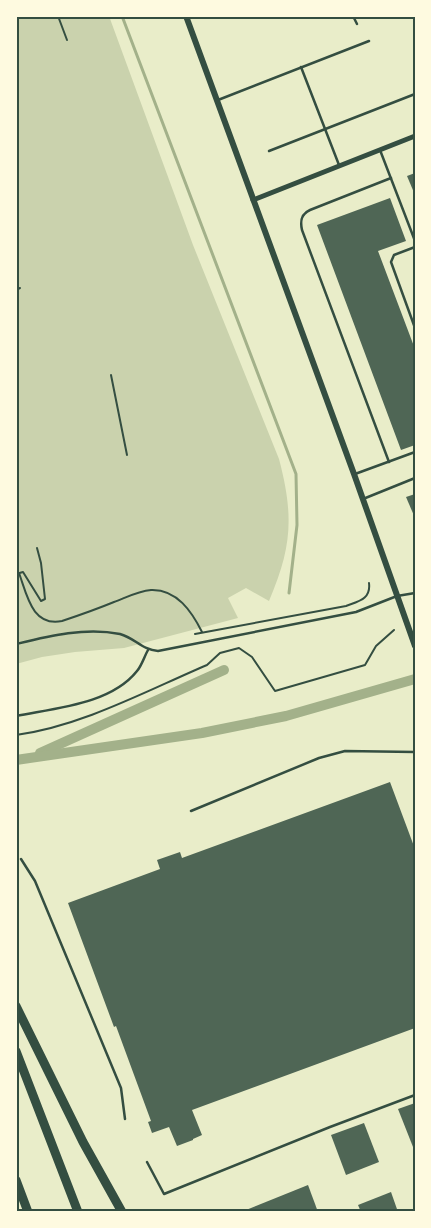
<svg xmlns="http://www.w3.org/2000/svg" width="431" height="1228" font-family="Mulish,sans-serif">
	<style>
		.green { fill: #cad2ad }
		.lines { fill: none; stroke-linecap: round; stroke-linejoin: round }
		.stream { stroke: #a3b18a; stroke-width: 3 }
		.canal { stroke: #a3b18a; stroke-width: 10 }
		.building { fill: #4f6655 }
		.path { stroke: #344e41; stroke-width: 2 }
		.service { stroke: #344e41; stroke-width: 2.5 }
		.minor { stroke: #344e41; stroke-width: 5 }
		.tertiary { stroke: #344e41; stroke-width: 6 }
		.motorway { stroke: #344e41; stroke-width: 9 }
		.neatline { fill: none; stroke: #344e41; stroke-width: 2 }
	</style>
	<rect width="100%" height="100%" fill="#e9edc9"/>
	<path class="green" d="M16 16H109L193 245 279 459C294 516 292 547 269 601L246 588 228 598 238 618 124 648 75 652 42 657 16 664Z"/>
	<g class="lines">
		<path class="stream" d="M122 16 296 474 297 525 289 593"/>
		<g class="canal">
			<path d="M40 753 224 670"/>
			<path d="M16 760 202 733 286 716 415 679"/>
		</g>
	</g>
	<g class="building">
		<path d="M415 173V195L407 176Z"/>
		<path d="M390 198 406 241 378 251 415 349V445L401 450 317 225Z"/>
		<path d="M415 494V518L406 497Z"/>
		<path d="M390 782 415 849V1028L192 1110 202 1135 193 1139V1140L177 1146 169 1127 152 1133 148 1122 151 1121 116 1026 114 1027 68 903 160 869 157 860 180 852 182 858Z"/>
		<path d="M415 1103V1152L398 1109Z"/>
		<path d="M364 1123 379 1162 346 1175 331 1135Z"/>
		<path d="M308 1185 318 1212H241Z"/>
		<path d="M391 1192 398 1212H361L358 1205Z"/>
	</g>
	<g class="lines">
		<g class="path">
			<path d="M58 16 67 40"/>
			<path d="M16 290 20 288"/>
			<path d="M111 375 127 455"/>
			<path d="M19 573C27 595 32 627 62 621 80 615 97 609 114 602 125 598 138 591 151 590 177 589 192 612 202 632"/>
			<path d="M16 574 23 572 41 601 45 599 41 563 37 548"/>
			<path d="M195 634 346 606C359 601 371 599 369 583"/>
			<path d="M16 735C82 726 146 691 207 665L220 653 239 648 252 657 275 691 365 665 376 646 394 630"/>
		</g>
		<g class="service">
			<path d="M353 16 357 24"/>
			<path d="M301 67 339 165"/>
			<path d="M218 100 369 41"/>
			<path d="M380 150 415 241"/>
			<path d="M269 151 415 94"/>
			<path d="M415 247 394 255 391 262 415 328"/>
			<path d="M389 462 302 230C300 221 301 214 310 210L391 178"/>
			<path d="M355 474 415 452"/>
			<path d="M363 499 415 478"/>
			<path d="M16 644C49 636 85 627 120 634 135 638 142 650 158 651L356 612 397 596 415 593"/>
			<path d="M16 716C56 708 111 704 137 671 142 665 144 657 148 650"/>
			<path d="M191 811 319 758 345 751 415 752"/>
			<path d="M21 859 35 881 121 1088 125 1119"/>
			<path d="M147 1162 164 1194 330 1127 415 1095"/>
		</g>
		<path class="minor" d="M253 200 415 136"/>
		<path class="tertiary" d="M186 16 354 474 415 646"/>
		<g class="motorway">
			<path d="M16 1006 83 1142 122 1212"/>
			<path d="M16 1051 78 1212"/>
			<path d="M16 1180 28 1212"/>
		</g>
	</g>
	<rect width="431" height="1228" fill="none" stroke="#fefae0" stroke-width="35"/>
	<rect x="18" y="18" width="396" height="1192" class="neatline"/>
</svg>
